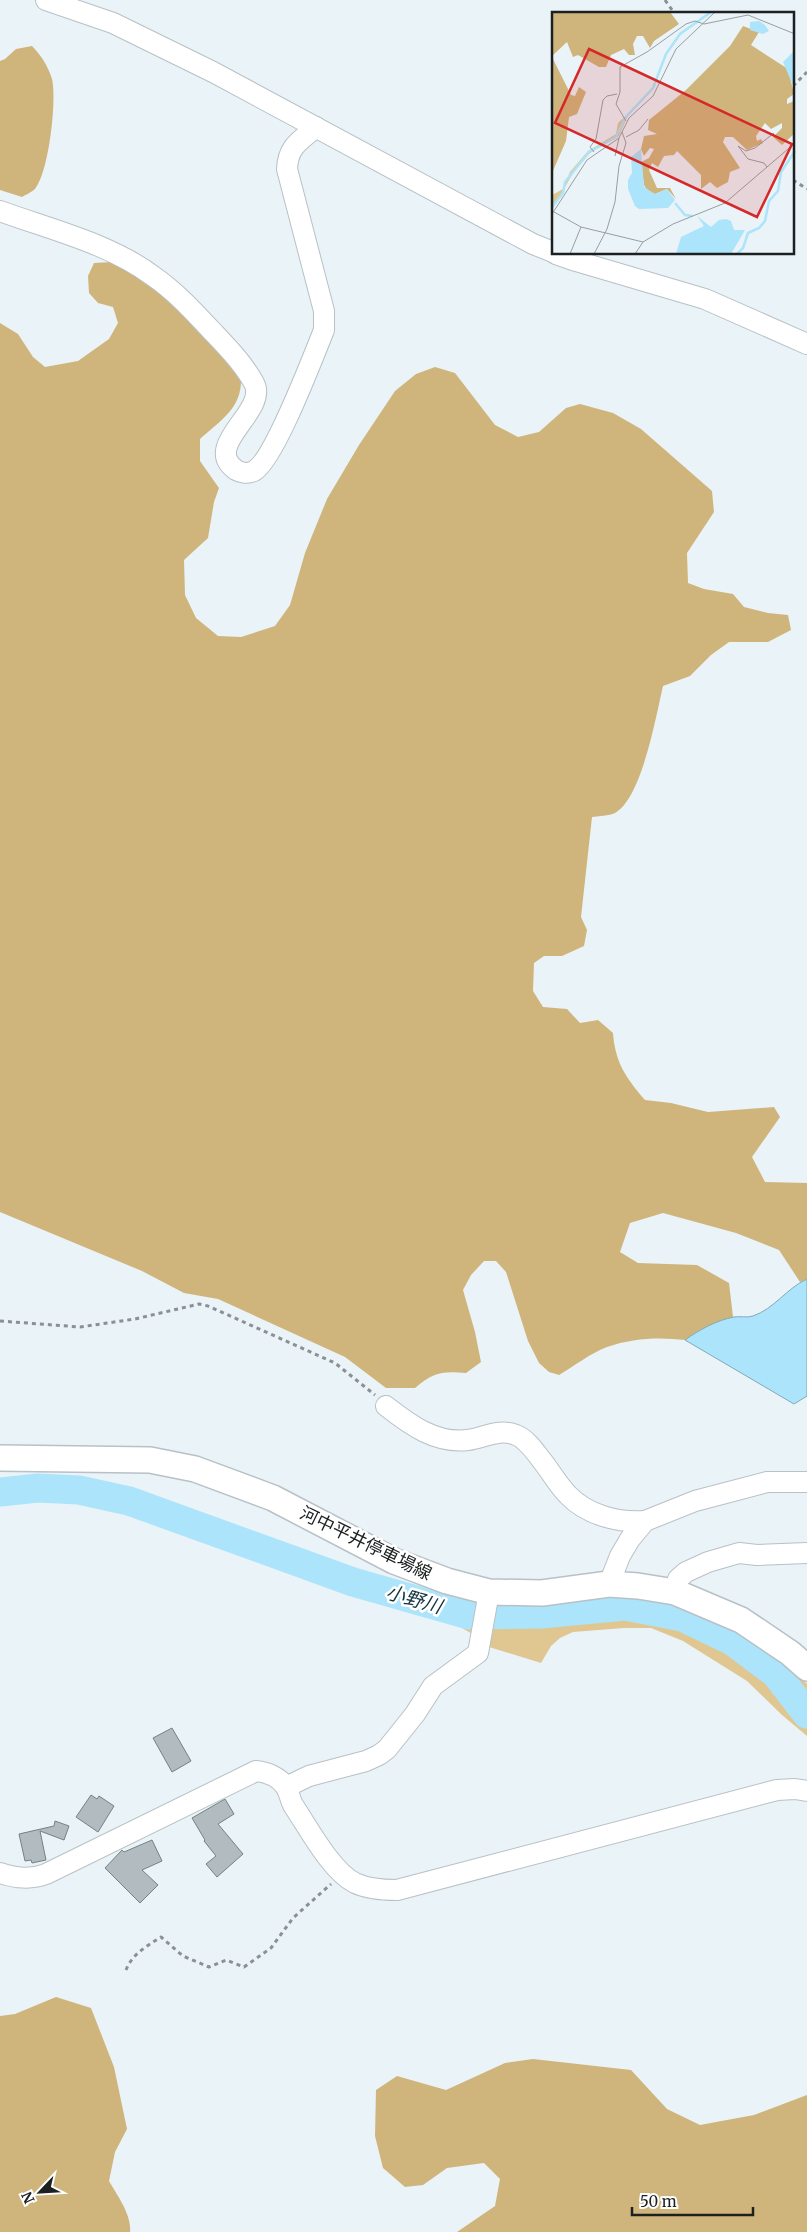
<svg xmlns="http://www.w3.org/2000/svg" width="807" height="2232" font-family="Merriweather,'Noto Sans JP',serif">
	<style>
		.green { fill: #e0c792 }
		.forest { fill: #cfb57b }
		.water { fill: #ace4fb; stroke: #81a9ba }
		.lines { fill: none; stroke-linecap: round; stroke-linejoin: round }
		.river { stroke: #ace4fb; stroke-width: 29 }
		.building { fill: #b2bbbf; stroke: #778083 }
		.minor-casing { stroke: #b8c1c5; stroke-width: 22 }
		.major-casing { stroke: #b8c1c5; stroke-width: 28 }
		.path { stroke: #8a9093; stroke-width: 3; stroke-dasharray: 4 4; stroke-linecap: butt }
		.minor { stroke: #fff; stroke-width: 20 }
		.major { stroke: #fff; stroke-width: 25 }
		.labels { text-anchor: middle; dominant-baseline: central; stroke-width: 5; stroke-linejoin: round; paint-order: stroke }
		.street-label { font-size: 18px; fill: #1c2021; stroke: #fff }
		.water-label { font-size: 19px; font-style: italic; fill: #133541; stroke: #fff }
		.inset-river { fill: none; stroke: #ace4fb; stroke-width: 2.5 }
		.inset-road { fill: none; stroke: #989fa1; stroke-width: 1 }
		.view { fill: #d62828; fill-opacity: 0.15; stroke: #d62828; stroke-width: 2.5 }
		.inset-edge { fill: none; stroke: #1c2021; stroke-width: 2.5 }
	</style>
	<rect width="100%" height="100%" fill="#eaf3f7"/>
	<path class="green" d="M584 1596C607 1597 630 1597 653 1600 702 1607 775 1647 807 1684V1736L782 1715 747 1681 683 1641 651 1628H624L573 1632 560 1638 551 1646 541 1663 489 1647 476 1636 409 1598 477 1601Z"/>
	<g class="forest">
		<path d="M32 46C41 55 48 66 52 79 57 100 49 172 35 189 32 192 25 195 22 197L0 190V61L5 59 16 49Z"/>
		<path d="M112 262 148 278 241 375C243 408 222 419 200 439V461L219 488 214 502 208 538 184 560 185 595 196 618 218 636 241 637 275 626 290 605 305 553 327 499 359 445 395 391 416 374 435 367 455 373 495 425 518 437 539 432 566 408 580 404 613 413 641 429 712 491 714 512 687 553 688 583 704 589 733 594 744 607 768 613 788 615 791 630 768 642H729L711 655 690 676 663 686C656 716 642 798 615 813 609 816 598 816 592 817L581 917 587 930 584 946 562 956H544L534 963 533 991 543 1007 567 1009 580 1023 598 1020 613 1033C615 1062 626 1078 645 1100L671 1103 708 1112 774 1107 780 1117 752 1157 765 1182 807 1183V1279L800 1282 779 1250 736 1233 663 1213 630 1223 620 1252 638 1263 697 1265 729 1283 733 1317 700 1330 685 1340C659 1337 633 1338 607 1347 591 1353 574 1366 559 1375L549 1372 539 1363 528 1341 506 1272 496 1261H484L471 1275 463 1290 475 1332 481 1362 466 1373C442 1371 434 1372 415 1388H386L345 1357 218 1299 184 1293 142 1271 0 1212V323L18 334 33 357 45 367 78 361 109 339 118 323 113 307 98 303 89 293 88 276 94 263Z"/>
		<path d="M56 1997 91 2008 114 2067 127 2129 115 2152 109 2181C117 2195 132 2215 130 2232H0V2016L15 2014Z"/>
		<path d="M533 2059 631 2070 667 2109 700 2125 754 2115 807 2095V2232H457L495 2206 500 2179 484 2163 447 2168 423 2185 405 2187 383 2168 375 2136 376 2090 397 2076 446 2090 505 2063Z"/>
	</g>
	<path class="water" d="M807 1279V1396L794 1404 685 1340C699 1330 717 1320 734 1317 740 1316 747 1318 753 1316 774 1309 787 1288 807 1279Z"/>
	<g class="lines">
		<path class="river" d="M0 1492 38 1488 79 1490 129 1501 353 1582 469 1615 541 1614 625 1606 682 1617 732 1641 776 1674 807 1714"/>
	</g>
	<g class="building">
		<path d="M172 1728 191 1761 172 1772 153 1738Z"/>
		<path d="M91 1795 97 1799 99 1796 114 1806 98 1832 76 1817Z"/>
		<path d="M225 1799 234 1814 218 1824 243 1854 217 1877 206 1864 216 1856 204 1841 205 1840 192 1818Z"/>
		<path d="M55 1821 69 1826 64 1840 40 1831 46 1860 32 1863 31 1860 25 1861 19 1834 54 1826Z"/>
		<path d="M152 1840 162 1861 142 1870 158 1885 140 1903 105 1868 122 1850 124 1852Z"/>
	</g>
	<g class="lines">
		<g class="minor-casing">
			<g id="minor">
				<path d="M46 0 113 23 213 72 533 244 553 252"/>
				<path d="M0 211C49 229 111 244 153 276 175 291 193 311 211 330 227 347 243 363 254 383 269 411 201 445 236 470 241 473 248 474 254 471 274 460 313 357 324 330V311L287 169C288 146 300 141 316 127"/>
				<path d="M556 254 576 261 705 299 807 344"/>
				<path d="M386 1406C410 1425 436 1444 468 1440 484 1438 499 1428 516 1435 527 1439 536 1453 543 1462 551 1472 558 1485 568 1495 587 1515 618 1523 645 1521"/>
				<path d="M609 1584 620 1556 630 1539 645 1521 695 1501 767 1482H807"/>
				<path d="M675 1592 678 1579 686 1572 708 1562 739 1553 757 1555 807 1553"/>
				<path d="M286 1787 309 1776 366 1761 379 1755 387 1749 415 1714 433 1686 478 1653 489 1592"/>
				<path d="M0 1873C16 1878 30 1880 46 1874L256 1771C267 1772 279 1777 286 1787 289 1792 290 1799 293 1805 308 1827 331 1871 355 1883 368 1889 383 1890 397 1890L777 1790 795 1789 807 1791"/>
			</g>
		</g>
		<g class="major-casing">
			<path id="major" d="M0 1458 150 1460 195 1469 273 1498 394 1561 447 1581 489 1592 542 1593 609 1584 638 1586 675 1592 741 1620 790 1653 807 1668"/>
		</g>
		<g class="path">
			<path d="M665 0 675 14"/>
			<path d="M793 86 807 72"/>
			<path d="M793 180 807 189"/>
			<path d="M0 1321 80 1327 135 1319 199 1304 208 1306 335 1363 375 1395"/>
			<path d="M126 1970C132 1954 147 1946 161 1937L183 1956 209 1967 226 1960 244 1967 271 1948 293 1918 331 1884"/>
		</g>
		<use href="#minor" class="minor"/>
		<use href="#major" class="major"/>
	</g>
	<g class="labels">
		<g class="street-label">
			<text transform="translate(366 1543) rotate(26)">河中平井停車場線</text>
		</g>
		<g class="water-label">
			<text transform="translate(414 1599) rotate(16)">小野川</text>
		</g>
	</g>
	<g transform="translate(552 12)">
		<rect width="242" height="242" fill="#eaf3f7"/>
		<path d="M77 101 67 124 38 141 21 161 0 198V183L11 177 18 160 36 139 64 122 66 111Z" fill="#e0c792"/>
		<path d="M0 0H118L127 12 102 29 98 36 91 24H85L81 32 83 43H77L72 37 59 43 54 55H47L26 43 21 45 15 30 0 44ZM191 14 207 20 199 33 236 57 242 82 235 87V92L242 89V122L230 133 221 125 230 116V111L219 117 213 111 204 124 205 129 209 127 211 131 195 138 181 125H173L171 130 188 156 178 160 176 170 165 176 158 170 149 177V163L125 139 122 143 112 144 106 155 100 151 97 158 105 176H118L124 187 115 177 103 182 96 180 92 173 89 150 97 146 102 137 98 136 92 144 89 137 92 124 105 122 96 118 97 108 134 78 178 34ZM0 45 19 83 23 84 27 75 34 80 25 102 17 105 14 129 0 161Z" fill="#cfb57b"/>
		<path d="M207 9 213 13 217 19 211 22 198 18V10ZM242 39V76L231 50ZM89 137 92 175 103 182 115 177 123 188 116 196 87 197 83 194 76 177V168L80 161 79 145ZM145 204 159 215 167 208 174 207 179 209 182 218H193L179 242H124L129 225 152 214Z" fill="#ace4fb"/>
		<path class="inset-river" d="M123 191 133 203 141 204M0 195 11 181 13 170 37 140 64 125 73 106 101 76 114 42 128 22 159 0M185 242 191 236 196 221 207 216 213 209 217 189 226 179 229 160 243 139"/>
		<path class="inset-road" d="M74 109 64 92 68 80V55L95 40 134 12 143 9 152 12 196 3 243 22M74 125 87 118 96 107M42 140 38 135 44 127 51 88 55 84 65 82M63 144 67 126M215 155 212 151 196 147 186 134 194 139 203 136 222 121M2 200 29 215 91 230M0 202 35 148 67 126 77 106 101 84 124 37 163 0M18 242 29 215M42 242 55 217 63 190 67 154 74 131 70 120M83 242 91 230 121 212 173 191 243 131"/>
		<path class="view" d="M37 37 240 132 205 205 3 111Z"/>
		<rect width="242" height="242" class="inset-edge"/>
	</g>
	<g transform="translate(40 2192) rotate(245)" stroke="#ffffff" stroke-width="4" paint-order="stroke">
	<path d="M0-4L9 19L0 12L-9 19Z" fill="#1c2021"/>
	<text y="-8" font-size="14" font-weight="bold" text-anchor="middle" fill="#1c2021">N</text>
	</g>
	<path d="M632 2207v8h121v-8" fill="none" stroke="#1c2021" stroke-width="2.5"/>
	<text x="640" y="2207" font-size="15" fill="#1c2021" stroke="#ffffff" stroke-width="4" paint-order="stroke">50 m</text>
</svg>
